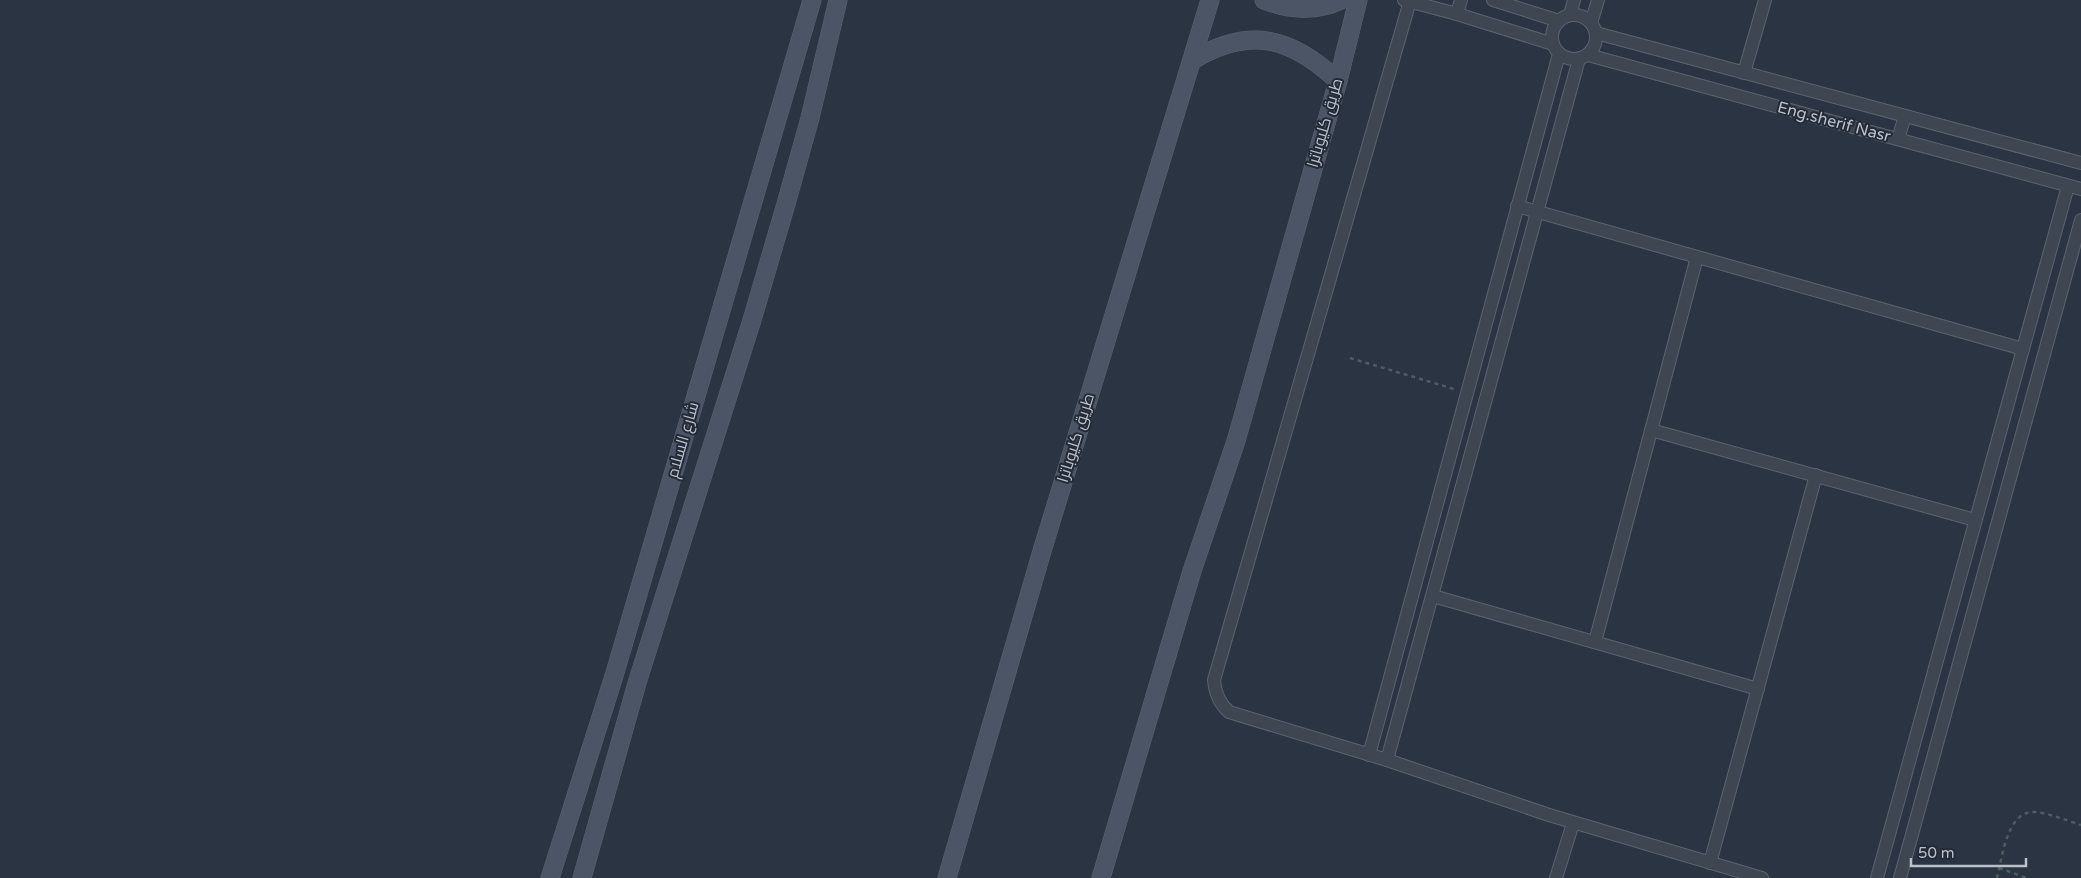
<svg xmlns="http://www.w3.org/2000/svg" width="2081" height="878" font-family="'Varela Round',Cairo,sans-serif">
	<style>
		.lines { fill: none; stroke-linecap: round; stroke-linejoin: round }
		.minor-casing { stroke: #5c646f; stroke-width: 14 }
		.secondary-casing { stroke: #5c646f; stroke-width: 19 }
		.path { stroke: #4c5e62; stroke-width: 2.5; stroke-dasharray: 4 4; stroke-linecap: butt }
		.minor { stroke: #3e4652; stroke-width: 12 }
		.secondary { stroke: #4c5565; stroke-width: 18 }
		.labels { text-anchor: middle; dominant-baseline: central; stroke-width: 4; stroke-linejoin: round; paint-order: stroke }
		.street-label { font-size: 16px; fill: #bbc1cc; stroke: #222b37 }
	</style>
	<rect width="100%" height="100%" fill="#2a3442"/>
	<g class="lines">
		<g class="minor-casing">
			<g id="minor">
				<path d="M1404 0 1457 14 1553 44"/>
				<path d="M1493 0 1559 21"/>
				<path d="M1410 1 1214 680C1215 693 1219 703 1229 712L1387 760 1549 815 1762 878"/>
				<path d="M1457 14 1461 0"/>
				<circle cx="1574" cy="37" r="22"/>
				<path d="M1570 15 1574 0"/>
				<path d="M1591 23 1598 0"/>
				<path d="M1596 33 2081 163"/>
				<path d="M1588 55 2081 189"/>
				<path d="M1744 73 1765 0"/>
				<path d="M1898 139 1905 116"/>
				<path d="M1517 206 2023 349"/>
				<path d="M1651 430 1975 520"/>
				<path d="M1433 596 1758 689"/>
				<path d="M1595 642 1697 257"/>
				<path d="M1369 755 1559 54"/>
				<path d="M1387 760 1579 59"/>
				<path d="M1710 863 1816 475"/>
				<path d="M1556 878 1573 823"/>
				<path d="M1877 878 2068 186"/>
				<path d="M1900 878 2081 220"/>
			</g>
		</g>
		<g class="secondary-casing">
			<g id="secondary">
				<path d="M1264 0C1288 10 1317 12 1341 0"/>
				<path d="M1193 60C1250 26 1291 37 1338 81"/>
				<path d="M550 878 614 676 812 0"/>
				<path d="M582 878 637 683 752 320 786 204 810 118 838 0"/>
				<path d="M947 878 1042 551 1210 0"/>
				<path d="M1101 878 1192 571 1236 441 1338 81 1358 0"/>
			</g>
		</g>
		<g class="path">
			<path d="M1350 358 1454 389"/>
			<path d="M1999 868 2027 878"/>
			<path d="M1997 878C2002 858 2007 810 2035 812 2049 813 2068 821 2081 825"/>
		</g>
		<use href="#minor" class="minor"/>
		<use href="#secondary" class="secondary"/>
	</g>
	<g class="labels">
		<g class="street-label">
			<text transform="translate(1834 122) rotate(15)">Eng.sherif Nasr</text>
			<text transform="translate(1325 123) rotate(-74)">طريق كليوباترا</text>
			<text transform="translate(1076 438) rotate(-73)">طريق كليوباترا</text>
			<text transform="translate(683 440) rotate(-74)">شارع السلام</text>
		</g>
	</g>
	<path d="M1911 858v8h115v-8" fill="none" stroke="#bbc1cc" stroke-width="2.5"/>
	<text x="1918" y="858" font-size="15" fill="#bbc1cc" stroke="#222b37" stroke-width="4" paint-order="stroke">50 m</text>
</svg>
